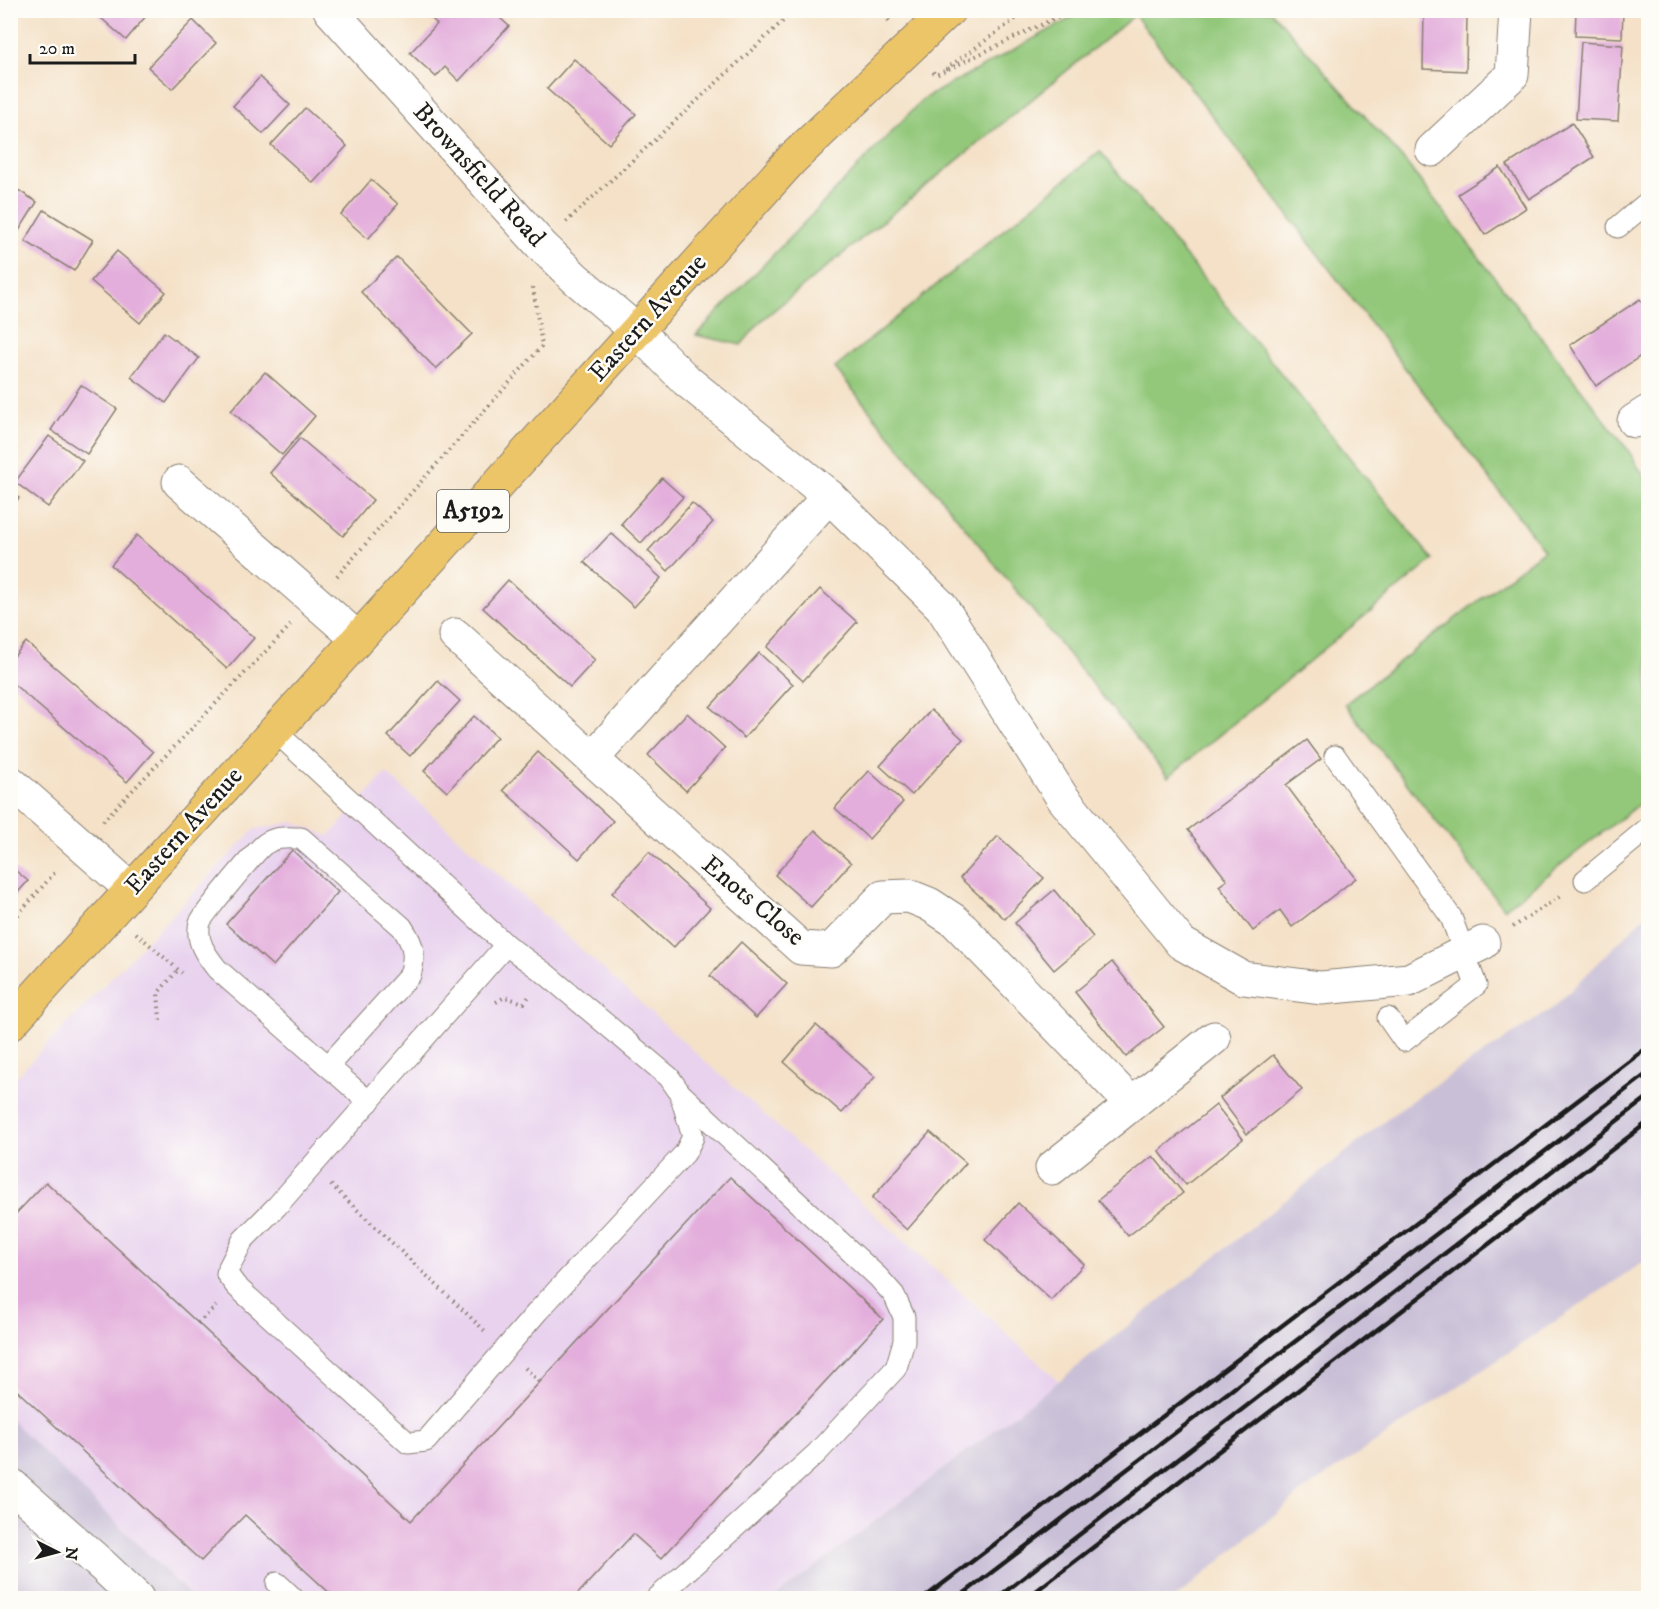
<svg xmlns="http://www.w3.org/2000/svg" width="1659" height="1609" font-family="'IM FELL DW Pica',serif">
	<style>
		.built { fill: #e8d2ee }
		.industrial { fill: #c9bfd7 }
		.green { fill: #93c87a; stroke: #58724b; stroke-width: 1.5 }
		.building { fill: #e3aedc }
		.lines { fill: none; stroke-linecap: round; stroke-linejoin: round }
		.service-casing { stroke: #887e72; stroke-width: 23 }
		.minor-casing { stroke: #887e72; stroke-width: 35 }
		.trunk-casing { stroke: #887e72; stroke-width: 35 }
		.path { stroke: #887e72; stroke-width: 4; stroke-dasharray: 1.5 4.5; stroke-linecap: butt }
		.service { stroke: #fff; stroke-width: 21 }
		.minor { stroke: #fff; stroke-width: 33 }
		.trunk { stroke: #edc569; stroke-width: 33 }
		.rail { stroke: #1c1c1c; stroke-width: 4.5 }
		.labels { text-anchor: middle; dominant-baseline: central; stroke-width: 5; stroke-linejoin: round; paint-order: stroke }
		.shield { fill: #fdfcf7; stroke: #605f5e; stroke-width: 1.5 }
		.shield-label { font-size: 24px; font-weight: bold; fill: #1c1c1c }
		.street-label { font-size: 26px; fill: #1c1c1c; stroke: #fdfcf7 }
	</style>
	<rect width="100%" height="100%" fill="#fdfcf7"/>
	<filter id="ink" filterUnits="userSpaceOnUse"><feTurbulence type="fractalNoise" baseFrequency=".0167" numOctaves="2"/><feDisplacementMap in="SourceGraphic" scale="12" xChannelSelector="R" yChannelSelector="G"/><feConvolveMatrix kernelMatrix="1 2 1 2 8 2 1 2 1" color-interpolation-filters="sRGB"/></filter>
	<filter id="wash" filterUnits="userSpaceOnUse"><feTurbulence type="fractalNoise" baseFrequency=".008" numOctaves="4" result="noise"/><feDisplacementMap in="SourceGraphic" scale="24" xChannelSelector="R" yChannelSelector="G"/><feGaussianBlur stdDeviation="1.35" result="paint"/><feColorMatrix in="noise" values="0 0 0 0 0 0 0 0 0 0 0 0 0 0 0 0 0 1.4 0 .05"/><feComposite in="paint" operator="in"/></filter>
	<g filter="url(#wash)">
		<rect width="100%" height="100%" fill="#f4e1c7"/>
		<path class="built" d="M386 773 1059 1381 774 1598H193L11 1420 10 1083 255 829 294 822 329 836Z"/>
		<g class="industrial">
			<path d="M1648 913V1259L1303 1491 1176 1598H774L1059 1381 1405 1105 1553 1008Z"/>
			<path d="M11 1420 193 1598H11Z"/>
		</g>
		<g class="green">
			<path d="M1086 10 1271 11 1404 160 1628 450 1648 483V797L1504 909 1345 704 1544 550 1135 15 762 320 741 345 696 335 923 99Z"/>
			<path d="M1100 151 1433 560 1168 777 835 368Z"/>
		</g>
		<g id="blocks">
			<g class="building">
				<path d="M92 10H151L126 40Z"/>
				<path d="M423 10H491L509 26 459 81 445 67 436 77 410 53 437 24Z"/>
				<path d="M1576 10H1623L1622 38 1575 36Z"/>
				<path d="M1424 13 1467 14 1466 71 1423 69Z"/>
				<path d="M193 20 216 43 172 89 148 67Z"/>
				<path d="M1581 42 1623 45 1618 121 1576 119Z"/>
				<path d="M574 59 636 114 609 144 547 89Z"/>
				<path d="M260 77 290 105 263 134 233 106Z"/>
				<path d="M305 108 347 146 313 183 271 145Z"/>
				<path d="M1572 123 1594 157 1529 199 1507 165Z"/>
				<path d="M1500 167 1526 208 1485 235 1458 194Z"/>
				<path d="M371 180 398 204 368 239 341 215Z"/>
				<path d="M10 185 37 202 15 237 10 234Z"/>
				<path d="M44 210 93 240 74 271 25 241Z"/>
				<path d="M117 251 166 292 140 323 91 281Z"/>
				<path d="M397 257 472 334 436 369 361 292Z"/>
				<path d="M1640 299 1648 313V351L1596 386 1570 345Z"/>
				<path d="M164 332 199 358 166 403 131 377Z"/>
				<path d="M265 372 315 416 282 455 231 411Z"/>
				<path d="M81 385 117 409 87 454 51 430Z"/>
				<path d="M49 436 83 461 48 507 15 482Z"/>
				<path d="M300 438 373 500 343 536 270 473Z"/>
				<path d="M662 478 683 497 641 543 621 524Z"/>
				<path d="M10 490 19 498 10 508Z"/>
				<path d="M692 503 713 522 668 571 648 551Z"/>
				<path d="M611 533 661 578 634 607 584 562Z"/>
				<path d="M137 535 254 638 227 669 111 565Z"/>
				<path d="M508 580 595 660 570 687 483 608Z"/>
				<path d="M820 589 857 622 803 681 767 647Z"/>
				<path d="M26 642 153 752 127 782 10 681V661Z"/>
				<path d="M759 653 793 684 744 738 710 707Z"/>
				<path d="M438 681 460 701 410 756 388 736Z"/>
				<path d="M931 710 963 739 912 795 880 766Z"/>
				<path d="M687 713 725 748 686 791 648 755Z"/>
				<path d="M474 716 497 737 447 792 424 771Z"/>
				<path d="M1307 740 1321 759 1286 785 1356 878 1292 927 1280 910 1253 931 1219 886 1227 880 1188 830Z"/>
				<path d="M538 752 613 821 579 859 503 790Z"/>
				<path d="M869 771 903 802 869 839 835 808Z"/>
				<path d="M815 830 851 863 811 907 775 875Z"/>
				<path d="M998 836 1044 878 1005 919 960 878Z"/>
				<path d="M292 850 338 892 273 966 226 924Z"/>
				<path d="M649 852 710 908 673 948 612 893Z"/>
				<path d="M10 866 28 881 10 901Z"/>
				<path d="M1054 890 1093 937 1054 970 1015 923Z"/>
				<path d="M741 942 787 984 756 1018 710 976Z"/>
				<path d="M1112 962 1164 1027 1126 1057 1075 992Z"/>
				<path d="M816 1025 875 1077 842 1113 784 1062Z"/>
				<path d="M1273 1055 1302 1090 1247 1134 1220 1098Z"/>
				<path d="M1216 1105 1243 1139 1186 1185 1159 1151Z"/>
				<path d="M930 1132 966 1163 907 1230 872 1198Z"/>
				<path d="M1153 1156 1183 1193 1128 1236 1098 1200Z"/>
				<path d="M730 1177 883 1319 661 1559 633 1534 574 1598H335L245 1515 201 1561 10 1384V1220L46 1182 411 1521Z"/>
				<path d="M1018 1203 1084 1264 1051 1300 985 1240Z"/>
			</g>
		</g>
	</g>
	<g filter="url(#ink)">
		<use href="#blocks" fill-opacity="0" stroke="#887e72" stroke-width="1.5"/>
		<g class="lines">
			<g class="service-casing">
				<g id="service">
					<path d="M1618 227 1648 202"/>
					<path d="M275 731 506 945 546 974 669 1077 680 1093 693 1137 685 1153 538 1311 426 1441 408 1443 236 1286 227 1274 228 1269 243 1240 277 1206 506 945"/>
					<path d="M1335 756 1451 917 1476 985 1404 1041 1388 1018"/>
					<path d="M1585 880 1648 828"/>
					<path d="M328 1066 410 975C416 954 414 945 402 927L301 838C288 838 276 836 265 844 258 848 201 917 200 922 195 941 206 955 217 969L369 1102"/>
					<path d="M277 1583 293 1598"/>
					<path d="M657 1598 817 1453 896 1368 904 1341V1317L894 1295 878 1277 681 1094"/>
				</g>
			</g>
			<g class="minor-casing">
				<g id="minor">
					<path d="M330 10 541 245 575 278 637 331 687 381 829 496 941 606 1062 797 1181 943 1243 978 1321 988 1409 980 1483 943"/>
					<path d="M1432 150 1512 75 1516 10"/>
					<path d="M1634 421 1648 412"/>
					<path d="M179 482 357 638"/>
					<path d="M455 635 801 948 831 950 883 897 909 896 929 904 955 921 1132 1104"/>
					<path d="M592 759 829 496"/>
					<path d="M10 782 131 889"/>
					<path d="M1052 1168 1214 1038"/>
					<path d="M10 1484 103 1566 137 1598"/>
				</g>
			</g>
			<g class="trunk-casing">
				<path id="trunk" d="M10 1024 792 159 949 10"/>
			</g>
			<g class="path">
				<path d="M881 10 889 21"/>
				<path d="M946 69 1028 10"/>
				<path d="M933 72 936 75 1072 10"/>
				<path d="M566 222 795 10"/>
				<path d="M337 576 542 346 533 287"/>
				<path d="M103 821 291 625"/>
				<path d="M10 924 57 870"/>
				<path d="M1513 927 1562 895"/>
				<path d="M136 933 182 973"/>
				<path d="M496 1002 505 997 524 1003 530 995"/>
				<path d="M160 1020 158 993 178 970"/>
				<path d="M331 1185 485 1331"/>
				<path d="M198 1323 216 1306"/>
				<path d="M525 1368 540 1382"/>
			</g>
			<use href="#service" class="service"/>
			<use href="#minor" class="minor"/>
			<use href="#trunk" class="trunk"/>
			<g class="rail">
				<path d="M924 1598 1648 1047"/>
				<path d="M958 1598 1648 1073"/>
				<path d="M997 1598 1648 1097"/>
				<path d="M1027 1598 1648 1122"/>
			</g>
		</g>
	</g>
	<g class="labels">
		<rect class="shield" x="437" y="490" width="72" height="42" rx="4.5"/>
		<g class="shield-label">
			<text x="473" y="511">A5192</text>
		</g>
		<g class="street-label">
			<text transform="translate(479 175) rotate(48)">Brownsfield Road</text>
			<text transform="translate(648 318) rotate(-48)">Eastern Avenue</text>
			<text transform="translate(184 831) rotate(-48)">Eastern Avenue</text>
			<text transform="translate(753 901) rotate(40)">Enots Close</text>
		</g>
	</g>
	<rect width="1659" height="1609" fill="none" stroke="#fdfcf7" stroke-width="36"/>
	<g transform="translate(57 1552) rotate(96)" stroke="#fdfcf7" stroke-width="4.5" paint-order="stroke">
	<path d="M0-4.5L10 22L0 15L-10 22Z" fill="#1c1c1c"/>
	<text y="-9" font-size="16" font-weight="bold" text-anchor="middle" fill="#1c1c1c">N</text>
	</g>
	<path d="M30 54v9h105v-9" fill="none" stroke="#1c1c1c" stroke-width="3"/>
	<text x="39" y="54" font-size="18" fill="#1c1c1c" stroke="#fdfcf7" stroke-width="4.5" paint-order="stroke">20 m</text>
</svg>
